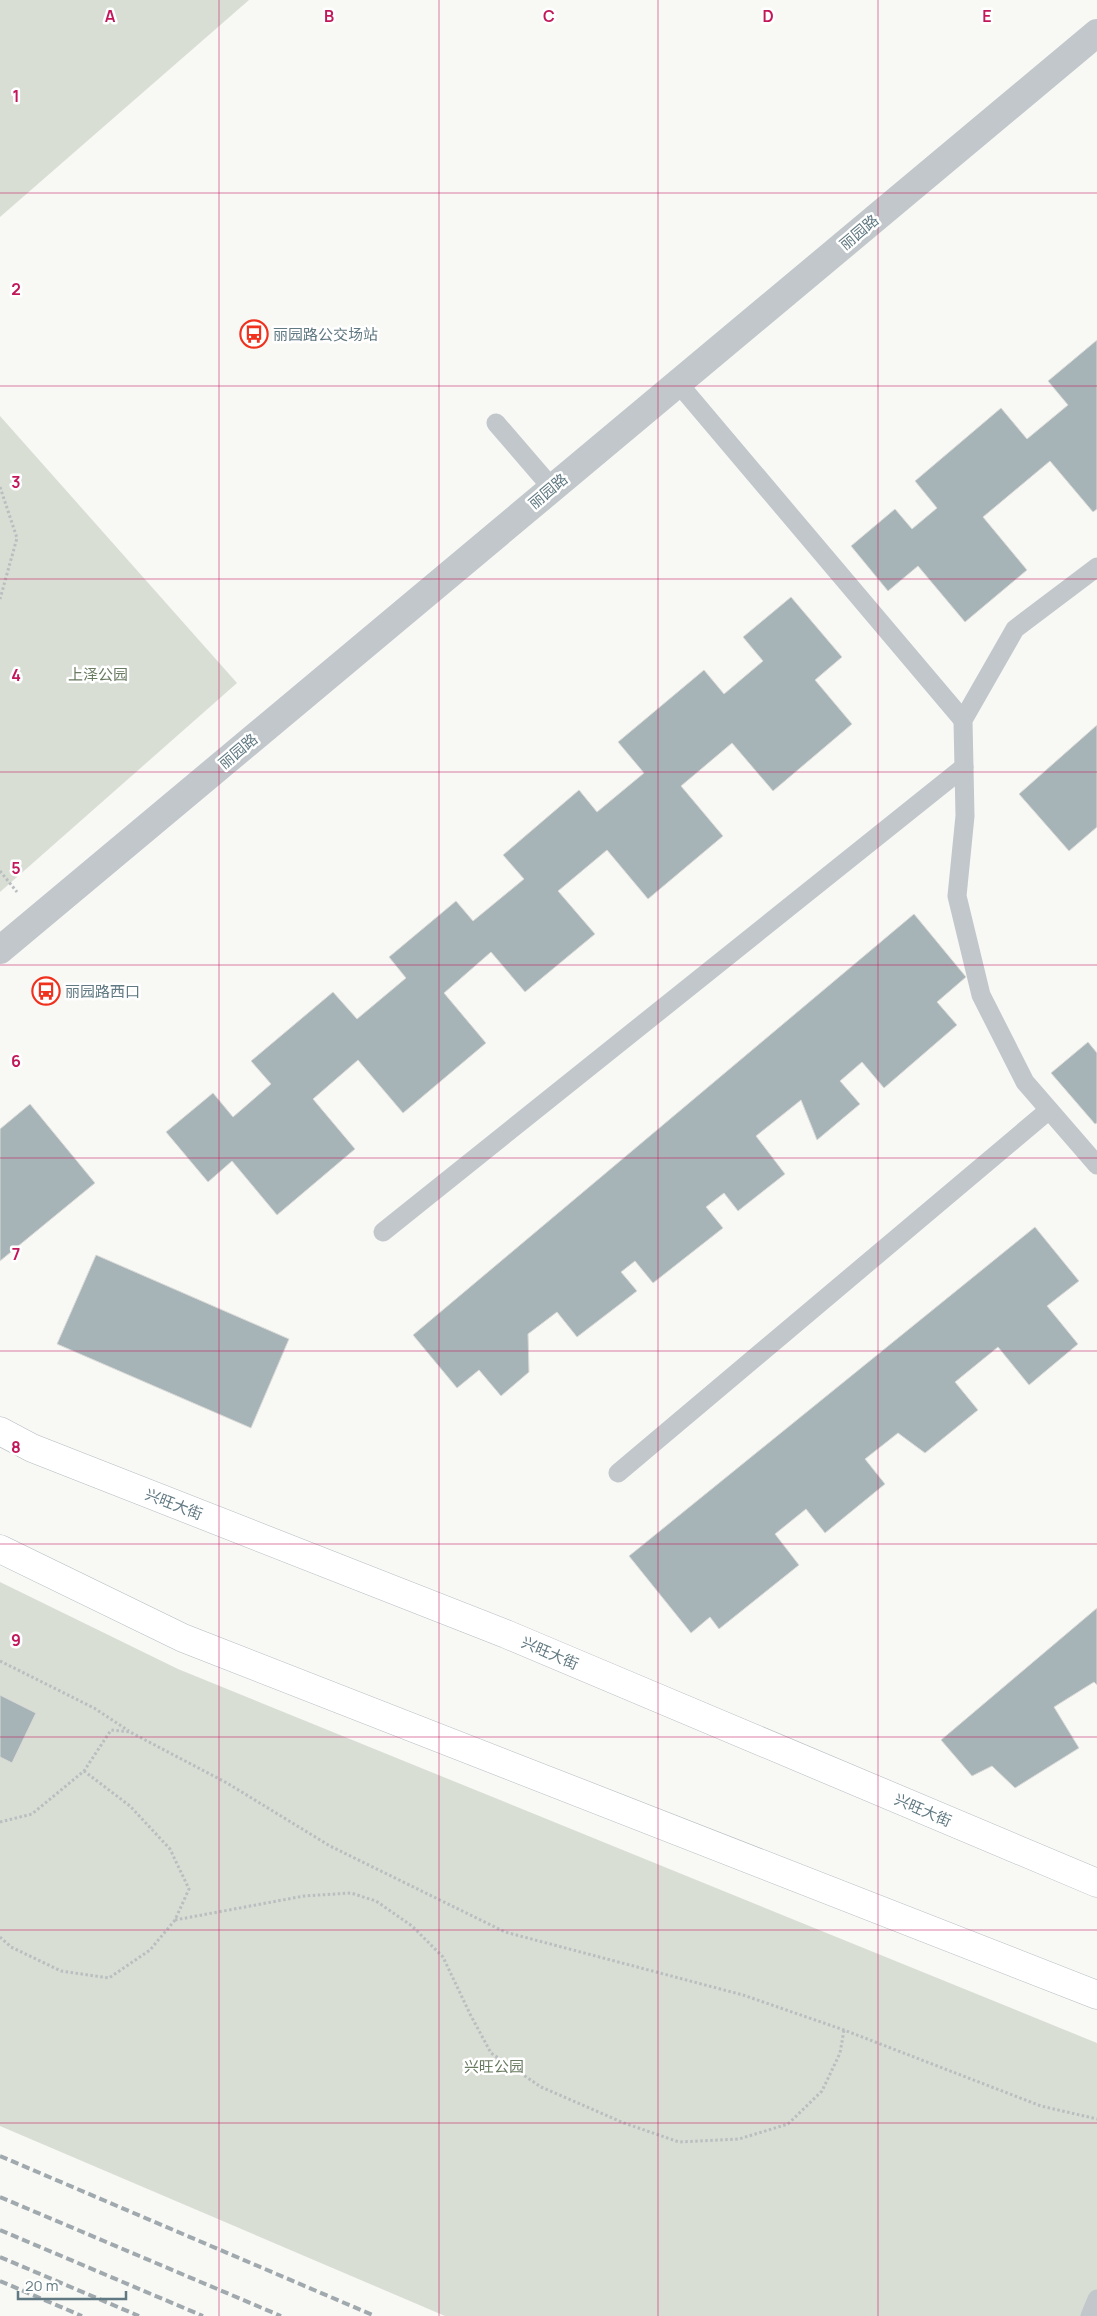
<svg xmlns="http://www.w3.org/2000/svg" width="1097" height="2316" font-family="Manrope,'Noto Sans SC',sans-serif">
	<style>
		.green { fill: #d9ded4 }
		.building { fill: #a7b4b7; stroke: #dadad7 }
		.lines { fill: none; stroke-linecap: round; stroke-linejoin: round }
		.secondary-casing { stroke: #b3bbbf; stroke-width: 29 }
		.path { stroke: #b9bec0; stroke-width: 3; stroke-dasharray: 2.5 2.5; stroke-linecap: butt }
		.service { stroke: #c1c7ca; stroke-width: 19 }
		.tertiary { stroke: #c1c7ca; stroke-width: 28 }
		.secondary { stroke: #fff; stroke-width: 28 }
		.rail { stroke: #a0aaae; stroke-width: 4; stroke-dasharray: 8 4; stroke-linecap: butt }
		.grid { fill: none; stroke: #c2185b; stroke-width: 1; stroke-opacity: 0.55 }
		.labels { text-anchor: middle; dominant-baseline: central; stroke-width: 5; stroke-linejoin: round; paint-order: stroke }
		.street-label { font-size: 15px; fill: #617982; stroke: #fff }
		.poi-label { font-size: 15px; fill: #617982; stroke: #fff; text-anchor: start }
		.park-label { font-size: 15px; fill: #687a60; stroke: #fff }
		.grid-label { font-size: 16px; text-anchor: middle; font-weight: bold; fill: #c2185b; stroke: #fff; stroke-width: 5; stroke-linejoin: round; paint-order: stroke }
	</style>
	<rect width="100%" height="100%" fill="#f8f8f5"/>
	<g class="green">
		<path d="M0 0H249L0 217Z"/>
		<path d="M0 416 237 683 0 892Z"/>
		<path d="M0 1582 178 1669 1097 2043V2316H445L0 2126Z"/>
	</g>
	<g class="building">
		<path d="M1097 340V509L1093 512 1050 461 983 517 1027 570 965 622 918 566 888 591 851 546 895 509 912 529 937 508 915 481 1001 408 1027 439 1068 405 1048 381Z"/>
		<path d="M791 597 842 657 815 680 852 724 773 791 732 743 681 786 723 836 648 899 607 850 558 891 595 934 525 992 491 952 444 993 486 1043 403 1113 358 1060 313 1099 355 1149 277 1215 232 1161 208 1182 166 1132 213 1093 233 1117 271 1084 251 1061 333 992 357 1019 406 978 389 957 456 901 473 921 524 879 503 855 579 790 597 812 644 773 618 742 704 670 724 694 763 661 743 637Z"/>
		<path d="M1097 725V827L1069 851 1019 794Z"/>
		<path d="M914 914 966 977 937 1002 957 1025 884 1088 862 1062 840 1081 860 1104 817 1140 801 1100 756 1136 785 1174 738 1211 724 1193 706 1207 723 1228 653 1283 635 1261 621 1272 637 1291 577 1337 557 1312 528 1334 529 1372 501 1396 479 1370 457 1388 413 1335Z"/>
		<path d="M1088 1042 1097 1053V1123L1095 1124 1051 1073Z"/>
		<path d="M30 1104 95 1183 0 1261V1129Z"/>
		<path d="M1035 1227 1079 1281 1047 1306 1078 1344 1029 1385 998 1347 955 1382 978 1410 925 1453 898 1433 865 1459 885 1484 825 1533 806 1509 775 1534 799 1565 719 1629 710 1617 691 1633 629 1556Z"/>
		<path d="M96 1255 289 1339 251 1428 57 1344Z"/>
		<path d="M1097 1608V1685L1094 1682 1054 1707 1079 1748 1015 1788 992 1766 972 1776 941 1740Z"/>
		<path d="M0 1695 36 1713 12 1763 0 1757Z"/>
	</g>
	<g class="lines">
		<g class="secondary-casing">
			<g id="secondary">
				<path d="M0 1431 32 1448 506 1634 1097 1883"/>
				<path d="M0 1549 183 1638 1097 1995"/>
			</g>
		</g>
		<g class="path">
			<path d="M0 487 17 538 0 599"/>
			<path d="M0 871 17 892"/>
			<path d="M0 1661 94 1708 129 1731"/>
			<path d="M0 1822 32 1814 84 1771 111 1730 130 1732 227 1783 330 1846 505 1932 743 1995 844 2030 1041 2106 1097 2119"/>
			<path d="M175 1920 304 1896 351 1893 376 1901 412 1926 443 1957 470 2014 491 2053 541 2087 624 2123 679 2142 739 2139 788 2124 822 2091 840 2053 844 2030"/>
			<path d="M0 1937 11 1947 61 1971 109 1978 150 1950 175 1920 189 1889 170 1849 130 1806 84 1771"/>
		</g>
		<g class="service">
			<path d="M678 383 963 720"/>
			<path d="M496 423 552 488"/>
			<path d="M1097 567 1015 629 963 720 965 816 957 896 981 995 1025 1082 1097 1165"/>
			<path d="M383 1232 964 767"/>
			<path d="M618 1473 1049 1110"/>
			<path d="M1090 2316 1097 2299"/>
		</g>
		<path class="tertiary" d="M0 950 1097 33"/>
		<use href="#secondary" class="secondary"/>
		<g class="rail">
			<path d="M0 2156 375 2316"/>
			<path d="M0 2197 281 2316"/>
			<path d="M0 2230 203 2316"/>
			<path d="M0 2257 139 2316"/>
			<path d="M0 2281 82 2316"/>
		</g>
	</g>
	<path class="grid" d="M219 0V2316M439 0V2316M658 0V2316M878 0V2316M0 193H1097M0 386H1097M0 579H1097M0 772H1097M0 965H1097M0 1158H1097M0 1351H1097M0 1544H1097M0 1737H1097M0 1930H1097M0 2123H1097"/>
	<defs>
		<g id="bus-ring" transform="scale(1.4375)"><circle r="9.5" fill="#fff" stroke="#ef311e" stroke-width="1.5"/><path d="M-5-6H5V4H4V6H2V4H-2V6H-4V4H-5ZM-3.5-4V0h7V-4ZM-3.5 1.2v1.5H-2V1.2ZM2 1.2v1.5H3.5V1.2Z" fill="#ef311e"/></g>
	</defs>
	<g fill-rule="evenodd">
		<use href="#bus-ring" x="254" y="334"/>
		<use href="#bus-ring" x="46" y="991"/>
	</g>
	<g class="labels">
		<g class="street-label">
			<text transform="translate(859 232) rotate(-40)">丽园路</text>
			<text transform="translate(548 491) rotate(-40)">丽园路</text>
			<text transform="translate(238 751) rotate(-40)">丽园路</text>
			<text transform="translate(174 1504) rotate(21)">兴旺大街</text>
			<text transform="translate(550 1653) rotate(23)">兴旺大街</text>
			<text transform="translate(923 1810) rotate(23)">兴旺大街</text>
		</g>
		<g class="poi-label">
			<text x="273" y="334">丽园路公交场站</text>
			<text x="65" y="991">丽园路西口</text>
		</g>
		<g class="park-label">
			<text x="98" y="674">上泽公园</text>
			<text x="494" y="2066">兴旺公园</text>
		</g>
	</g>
	<g class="grid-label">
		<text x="110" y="22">A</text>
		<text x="329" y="22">B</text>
		<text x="549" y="22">C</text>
		<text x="768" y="22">D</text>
		<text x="987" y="22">E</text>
		<text x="16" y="102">1</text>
		<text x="16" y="295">2</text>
		<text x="16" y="488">3</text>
		<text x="16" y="681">4</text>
		<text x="16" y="874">5</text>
		<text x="16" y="1067">6</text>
		<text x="16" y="1260">7</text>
		<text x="16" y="1453">8</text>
		<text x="16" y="1646">9</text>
	</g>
	<path d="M18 2291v8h108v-8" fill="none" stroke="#617982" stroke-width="2.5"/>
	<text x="25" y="2291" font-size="15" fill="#617982" stroke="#ffffff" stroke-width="4" paint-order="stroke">20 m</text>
</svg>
